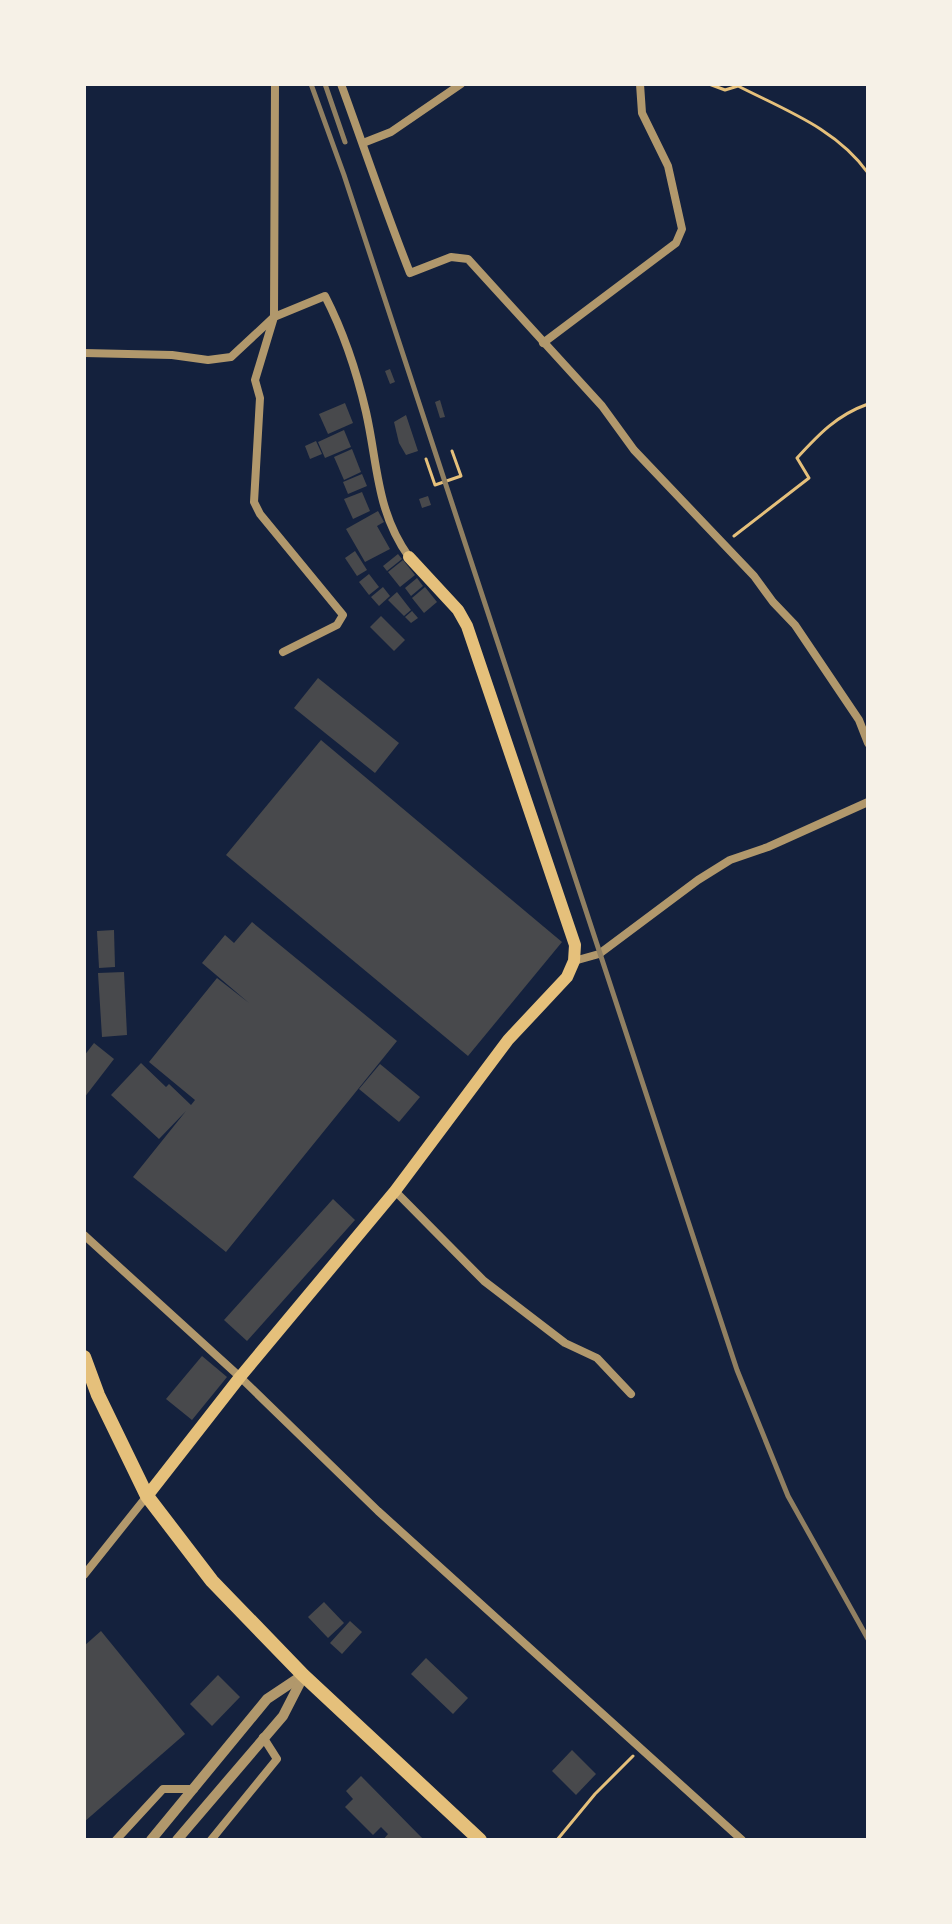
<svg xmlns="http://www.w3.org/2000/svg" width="952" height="1924" font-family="Lato,sans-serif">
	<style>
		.building { fill: #48494c }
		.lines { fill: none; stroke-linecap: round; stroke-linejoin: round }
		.path { stroke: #e5c07b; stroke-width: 3 }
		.minor { stroke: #b1986c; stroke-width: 8 }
		.tertiary { stroke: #b1986c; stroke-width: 10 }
		.secondary { stroke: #e5c07b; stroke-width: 12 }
		.trunk { stroke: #e5c07b; stroke-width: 14 }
		.rail { stroke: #918062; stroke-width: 5 }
	</style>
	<rect width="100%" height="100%" fill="#14213d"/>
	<g class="building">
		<path d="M390 369 395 382 390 384 385 371Z"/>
		<path d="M440 400 445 417 440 418 435 402Z"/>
		<path d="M345 403 353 423 328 434 319 414Z"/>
		<path d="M406 415 418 451 406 455 399 443 394 422Z"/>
		<path d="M344 430 351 447 325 458 318 442Z"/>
		<path d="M316 441 322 454 310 459 305 446Z"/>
		<path d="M352 449 361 472 344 480 334 457Z"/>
		<path d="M362 474 367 486 348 494 343 482Z"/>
		<path d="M362 492 370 511 353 519 344 499Z"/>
		<path d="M428 496 431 505 422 508 419 499Z"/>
		<path d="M378 511 384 522 377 526 390 549 365 562 346 529Z"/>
		<path d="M355 551 367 570 357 576 345 558Z"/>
		<path d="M398 554 402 559 387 571 383 566Z"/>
		<path d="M403 560 415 575 400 587 388 572Z"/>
		<path d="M369 574 379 587 369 595 359 582Z"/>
		<path d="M417 578 423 586 411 596 405 588Z"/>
		<path d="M383 587 390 596 379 606 371 597Z"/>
		<path d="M425 587 437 602 424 613 412 598Z"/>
		<path d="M397 592 411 610 404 616 388 600Z"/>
		<path d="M412 611 418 618 411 623 405 617Z"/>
		<path d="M381 616 405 640 394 651 370 627Z"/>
		<path d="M318 678 399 743 375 773 294 708Z"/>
		<path d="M321 740 562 942 468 1056 226 855Z"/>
		<path d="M252 922 397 1041 226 1252 133 1177 186 1111 159 1139 111 1095 141 1063 166 1087 169 1084 191 1105 195 1100 149 1062 217 978 249 1003 202 963 225 935 234 943Z"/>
		<path d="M114 930 115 967 99 968 97 931Z"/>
		<path d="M124 972 127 1035 102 1037 98 973Z"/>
		<path d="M94 1043 114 1059 84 1098V1056Z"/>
		<path d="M380 1064 420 1097 399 1122 359 1089Z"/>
		<path d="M333 1199 355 1220 247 1341 224 1320Z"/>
		<path d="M202 1356 227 1377 192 1420 166 1399Z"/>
		<path d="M324 1602 344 1623 328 1638 308 1617Z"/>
		<path d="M350 1621 362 1632 342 1654 330 1643Z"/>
		<path d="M101 1631 185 1734 84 1822V1646Z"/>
		<path d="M426 1658 468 1698 453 1714 411 1674Z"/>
		<path d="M218 1675 240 1697 212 1726 190 1704Z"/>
		<path d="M572 1750 596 1774 576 1795 552 1771Z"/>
		<path d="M361 1776 424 1840H383L388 1834 381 1827 373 1835 345 1807 353 1799 346 1791Z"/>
	</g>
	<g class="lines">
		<g class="path">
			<path d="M709 84 725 90 738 86C785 110 837 129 868 173"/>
			<path d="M426 459 435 485 461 476 452 451"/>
			<path d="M734 536 809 478 797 458C819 434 837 415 868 404"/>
			<path d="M557 1840 595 1794 633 1756"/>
		</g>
		<g class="minor">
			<path d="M275 84 274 317 255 380 260 398 254 502 260 514 343 615 337 625 283 652"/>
			<path d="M341 84C364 147 385 210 410 273L451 257 468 259 602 406 634 450 754 576 773 602 795 625 859 720 868 743"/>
			<path d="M363 143 391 132 461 84"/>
			<path d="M543 343 676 243 682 229 668 166 642 113 640 84"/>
			<path d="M84 353 172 355 208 360 231 357 274 317 325 296C343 331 357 373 366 412 378 465 376 511 409 557"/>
			<path d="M574 961 599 954 698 880 730 860 768 847 868 802"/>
			<path d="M395 1191 484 1281 565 1343 597 1358 631 1394"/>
			<path d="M84 1235 240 1377 378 1511 742 1840"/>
			<path d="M84 1575 147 1496"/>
			<path d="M116 1840 163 1789H194"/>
			<path d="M211 1840 277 1759 263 1737"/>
		</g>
		<g class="tertiary">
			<path d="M151 1840 267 1699 303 1675"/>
			<path d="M177 1840 283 1716 303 1677"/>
		</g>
		<path class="secondary" d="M147 1496 240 1377 395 1191 508 1040 567 977 574 961 575 945 467 626 458 610 409 557"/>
		<path class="trunk" d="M84 1357 98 1395 147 1496 212 1581 303 1675 480 1840"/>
		<g class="rail">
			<path d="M311 84 344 175 737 1370 788 1496 868 1639"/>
			<path d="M325 84 345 142"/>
		</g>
	</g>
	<rect width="952" height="1924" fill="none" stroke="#f6f1e7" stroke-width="172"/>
</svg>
